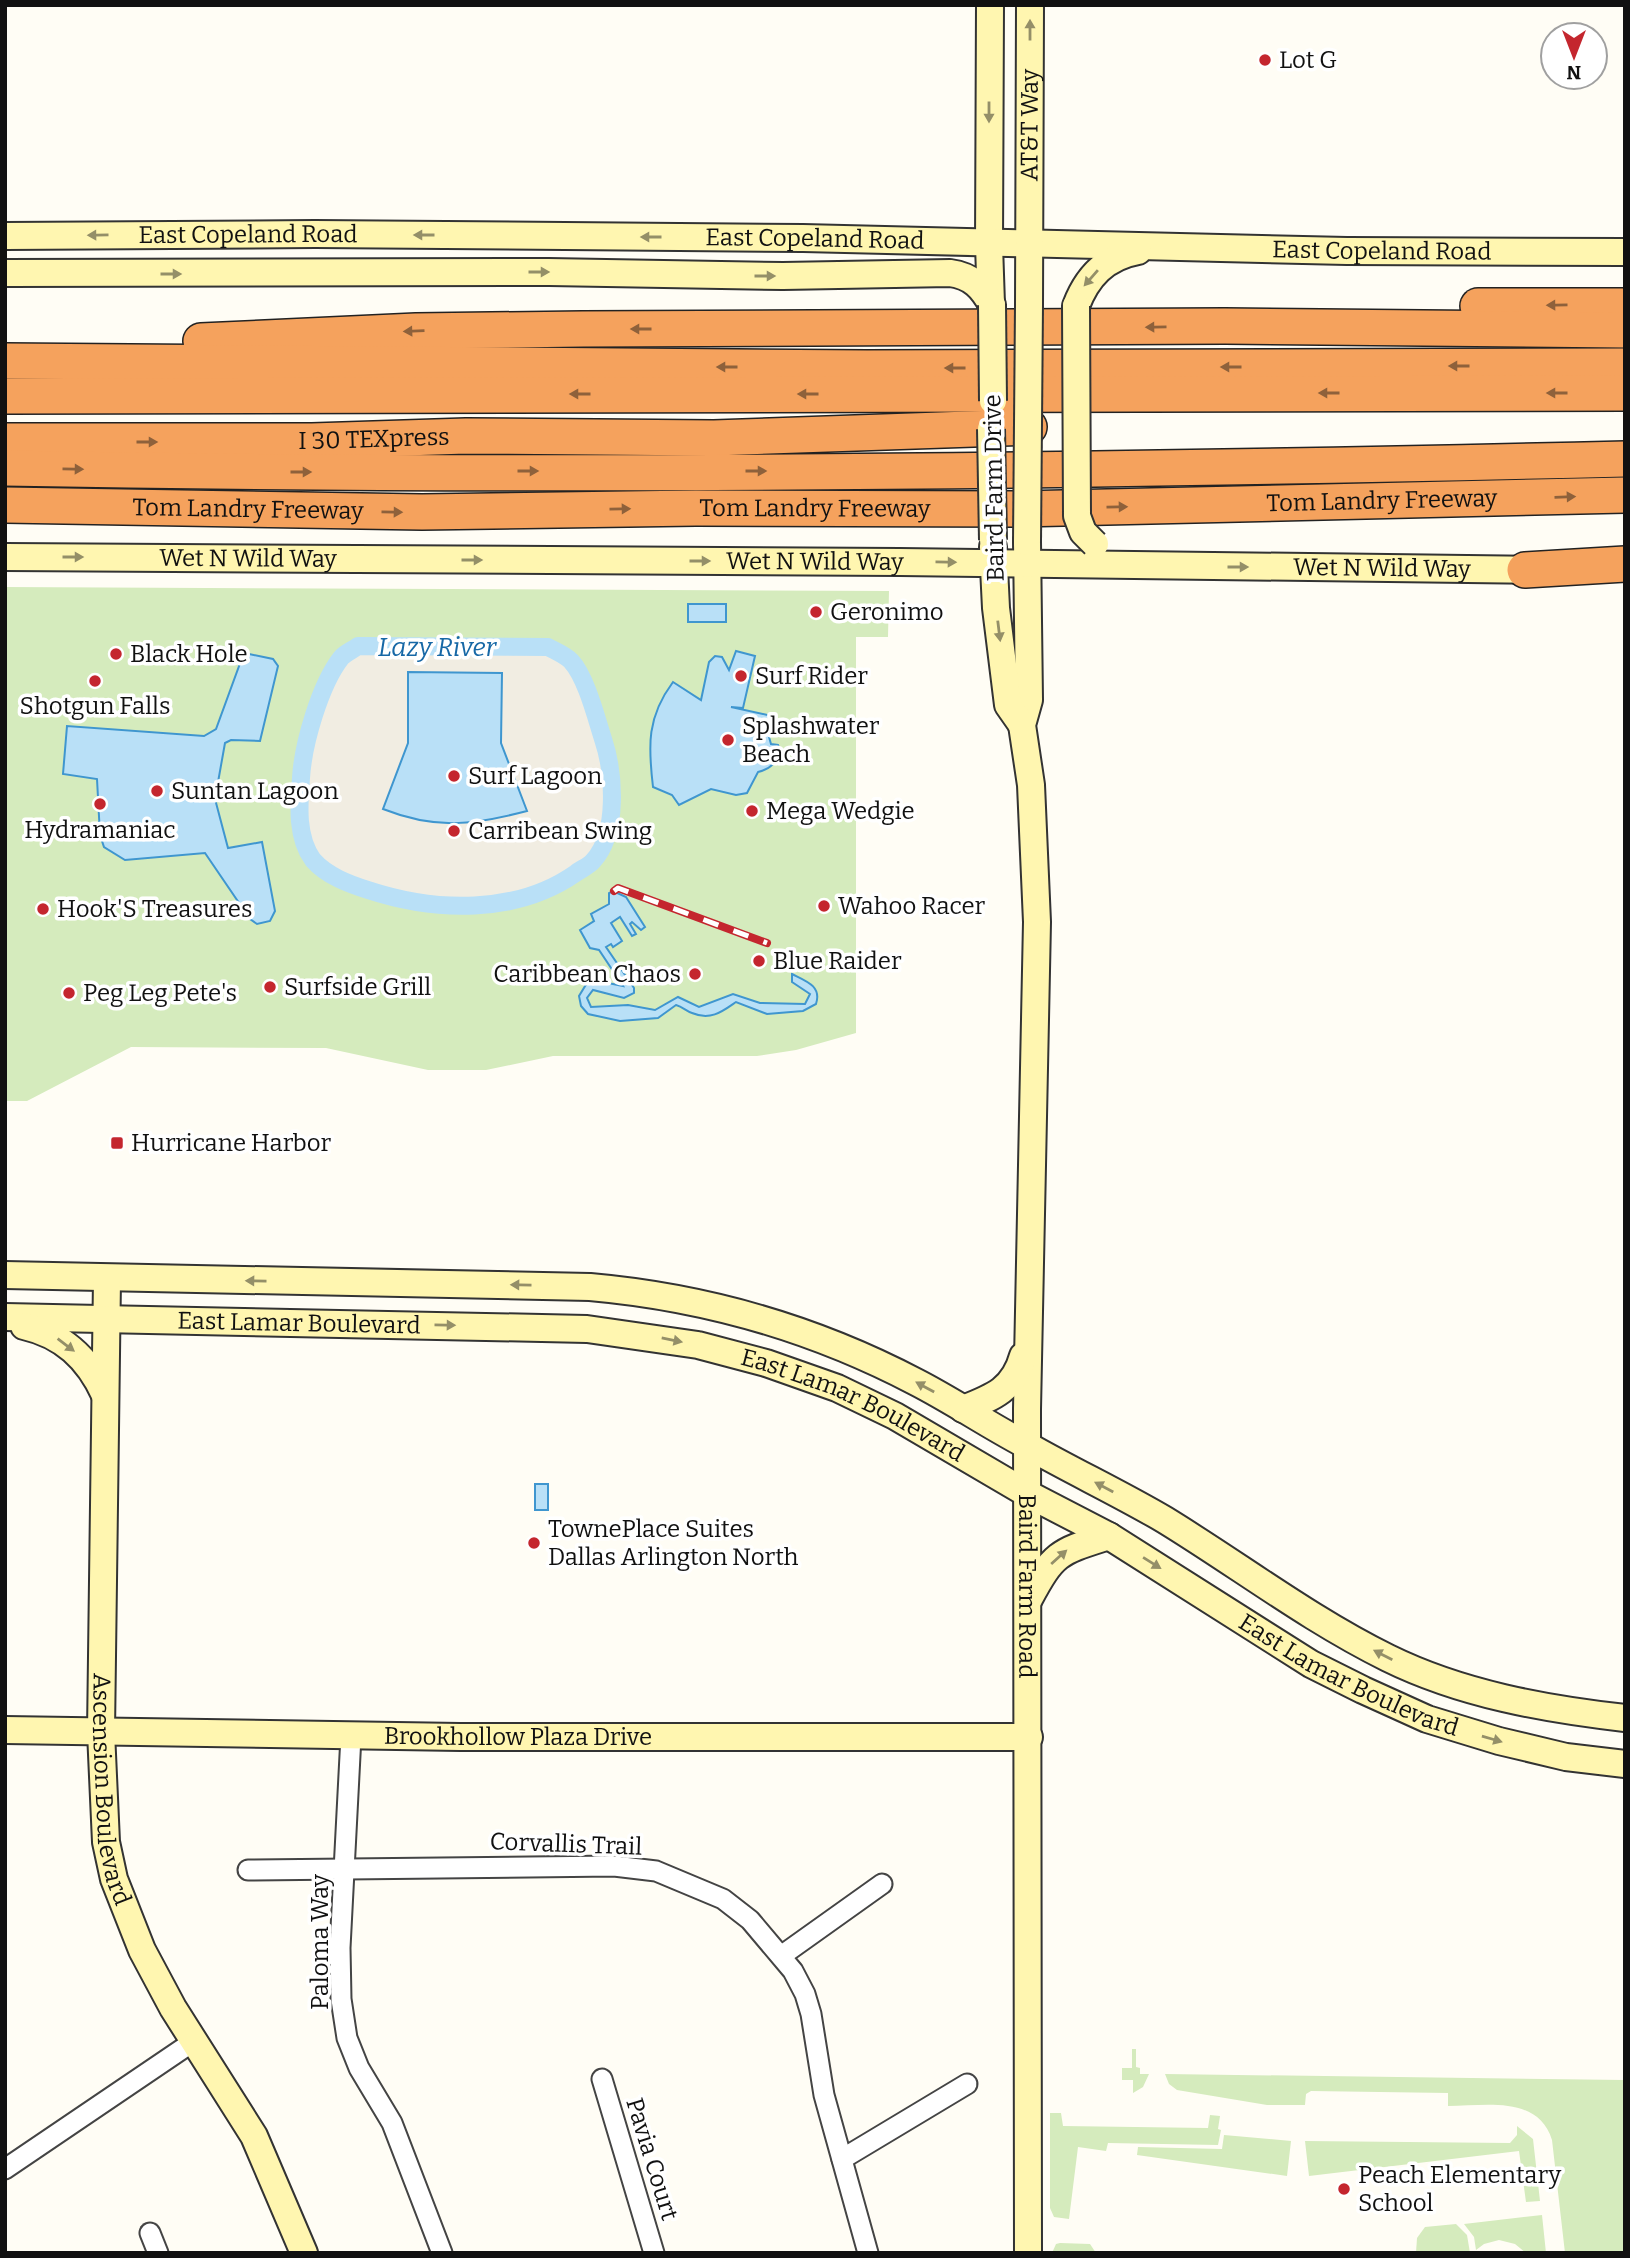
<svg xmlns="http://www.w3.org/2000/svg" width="1630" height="2258" font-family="Bitter,serif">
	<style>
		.green { fill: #d5ebbd }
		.plaza { fill: #f1ede2; fill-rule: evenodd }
		.water { fill: #b9e0f7; stroke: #3f96cf; stroke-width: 2 }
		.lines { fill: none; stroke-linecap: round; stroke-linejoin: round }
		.canal { stroke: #b9e0f7; stroke-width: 18 }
		.street-casing { stroke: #444; stroke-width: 23 }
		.secondary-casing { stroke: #333; stroke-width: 30 }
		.highway-casing { stroke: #222; stroke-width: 38 }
		.street { stroke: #fff; stroke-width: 19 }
		.secondary { stroke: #fff6b0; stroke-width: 26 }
		.highway { stroke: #f5a25d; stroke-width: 35 }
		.rail-casing { stroke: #c4262e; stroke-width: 8 }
		.rail { stroke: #fff; stroke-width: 5; stroke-dasharray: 16; stroke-linecap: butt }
		.secondary-bridge-casing { stroke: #333; stroke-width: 30; stroke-linecap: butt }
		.secondary-bridge { stroke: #fff6b0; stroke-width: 26 }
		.oneway { fill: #948f68 }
		.oneway2 { fill: #8e613b }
		.poi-dot { fill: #c4262e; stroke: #fff; stroke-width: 2.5 }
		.labels { text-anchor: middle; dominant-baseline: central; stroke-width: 7; stroke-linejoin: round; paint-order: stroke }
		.poi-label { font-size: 24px; fill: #111; stroke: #fff; text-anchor: start }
		.street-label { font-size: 24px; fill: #111; stroke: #fff }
		.water-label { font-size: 26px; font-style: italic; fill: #1768a6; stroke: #fff }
	</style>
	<rect width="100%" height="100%" fill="#fffdf5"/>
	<g class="green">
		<path d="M5 587 889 591 888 637H856V1033L796 1050 757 1056H553L486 1070H428L326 1048 131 1047 27 1101H5Z"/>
		<path d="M1132 2049H1136V2067L1140 2068V2074H1149L1143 2087 1133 2093V2080H1122V2068H1132Z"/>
		<path d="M1165 2074 1625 2080V2253H1565L1552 2140C1538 2095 1486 2106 1448 2106V2093L1311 2091 1306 2094 1305 2105H1267L1177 2090 1169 2084Z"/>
		<path d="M1050 2113H1061L1063 2126 1208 2128 1210 2115 1220 2116 1218 2129 1221 2130 1218 2145 1108 2143 1106 2151 1078 2147 1069 2219 1054 2217 1050 2208Z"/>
		<path d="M1517 2126 1533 2139 1540 2201 1526 2202 1519 2151 1309 2176 1305 2141 1510 2143 1517 2135Z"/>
		<path d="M1224 2135 1291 2141 1287 2176 1137 2155 1138 2147 1222 2149Z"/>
		<path d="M1542 2215 1546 2253H1526L1515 2244 1499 2240 1484 2244 1476 2250 1474 2237 1464 2224Z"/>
		<path d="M1456 2224 1467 2235 1470 2253H1416L1417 2238 1425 2227Z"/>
		<path d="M1060 2243 1090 2244 1096 2253H1052L1056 2244Z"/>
	</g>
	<path class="plaza" d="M359 651 547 652 567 665 587 705 602 751 605 793 602 834 589 859 553 884 495 899 442 902 403 896 343 877 318 856 307 828 306 770 322 707 345 660ZM501 673V743L526 811 383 809 408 743Z"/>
	<g class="water">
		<rect x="688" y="604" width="38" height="18"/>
		<path d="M736 651 755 656 743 708 731 707 772 716 769 737 771 744 778 745 780 750C777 762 771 769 758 772L747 793 736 795 711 789 679 805 672 795 653 787C648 745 647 717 673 682L701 700 709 662 715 656 722 657 729 670Z"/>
		<path d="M249 654 273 659 278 666 260 741 231 740 225 743 215 799 228 848 262 842 275 911 270 921 257 924 250 919 205 853 125 860 104 847 100 835 97 779 63 774 67 726 204 736 216 729 242 658Z"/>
		<path d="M408 672 502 673 501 743 527 811C473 825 436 830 383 809L408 743Z"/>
		<path d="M613 891 626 897 645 927 641 930 632 922 630 924 636 934 632 936 620 917 611 923 622 941 613 947 611 944 606 947 634 988V993L624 998 593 990 587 998 591 1007 628 1005 655 1010 678 997 699 1007 733 994 760 1003 805 1004 810 994 792 982V974C806 981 822 986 816 1004L803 1011 767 1014 736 1002C723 1011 711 1021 692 1013 686 1011 683 1007 676 1005L658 1018 620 1021 588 1014 581 1006 579 996 587 983 598 981 623 986 599 950 590 948 580 930 594 921 591 914 609 904V893Z"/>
		<rect x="535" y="1484" width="13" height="26"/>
	</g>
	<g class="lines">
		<path class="canal" d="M358 646 548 647C555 651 565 655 571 661 586 677 596 717 603 739 614 772 619 833 593 861 589 866 581 869 576 873 516 915 435 912 368 890 349 884 327 876 313 860 296 837 299 804 301 778 303 744 320 685 341 658 345 653 353 650 358 646Z"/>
		<g class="street-casing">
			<g id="street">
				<path d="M351 1736 340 1948 341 1999 347 2038 359 2068 392 2123 442 2253"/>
				<path d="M248 1870 614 1866 656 1871 723 1899 750 1920 793 1971 805 1994 811 2014 824 2095 868 2253"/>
				<path d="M781 1956 882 1884"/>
				<path d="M602 2079 654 2253"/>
				<path d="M842 2159 967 2084"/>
				<path d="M5 2169 194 2041"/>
				<path d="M150 2233 158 2253"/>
			</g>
		</g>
		<g class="secondary-casing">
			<g id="secondary">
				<path d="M990 5 989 245 991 304"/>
				<path id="s1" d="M5 236 315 234 803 238 1347 251 1625 252"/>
				<path d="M5 273 549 272 783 276 950 273C972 276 982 287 992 305"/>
				<path id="s2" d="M1029 305 1030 5"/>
				<path d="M1076 306C1087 277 1105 257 1138 251"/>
				<path id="s3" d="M1027 542 1029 700 1022 725 1031 785 1037 922 1027 1409 1028 2253"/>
				<path d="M993 547 996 608 1008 705 1022 725"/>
				<path id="s4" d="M5 557 900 562 1543 570"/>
				<path d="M5 1275 590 1287C703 1297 815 1329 916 1382 955 1402 991 1427 1030 1447 1074 1472 1121 1494 1165 1520 1240 1566 1309 1619 1388 1658 1461 1694 1545 1709 1625 1718"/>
				<path id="s5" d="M107 1279 101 1732 106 1842 114 1879 142 1950 173 2008 254 2136 304 2253"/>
				<path id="s6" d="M5 1317 587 1329 698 1345 766 1363 837 1388 895 1416 1028 1494 1109 1536 1311 1664 1363 1690 1427 1719 1499 1741 1566 1757 1625 1764"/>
				<path d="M24 1326C63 1335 88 1358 105 1395"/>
				<path d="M963 1409C994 1397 1014 1389 1023 1356"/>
				<path d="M1029 1599C1054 1552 1059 1552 1109 1536"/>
				<path id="s7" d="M5 1730 460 1737H1029"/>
			</g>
		</g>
		<g class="highway-casing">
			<g id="highway">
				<path d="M1478 306H1625"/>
				<path d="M201 341 416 331 583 329 1225 326 1625 330"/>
				<path d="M5 361 867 368 1625 366"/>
				<path d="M5 396 1625 393"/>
				<path id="s8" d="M5 441H312L466 436 714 438 1029 427"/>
				<path d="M5 468C545 478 1085 472 1625 459"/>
				<path id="s9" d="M5 505 422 512 696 508 1019 509 1625 495"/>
				<path d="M1525 570 1625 564"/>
			</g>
		</g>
		<use href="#street" class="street"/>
		<use href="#secondary" class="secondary"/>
		<use href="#highway" class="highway"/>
		<g class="rail-casing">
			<path id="rail" d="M614 891 618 888 767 943"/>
		</g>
		<use href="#rail" class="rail"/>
		<g class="secondary-bridge-casing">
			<g id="secondary-bridge">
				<path d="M992 305 993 401"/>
				<path d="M1076 306 1077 516 1083 532 1095 544"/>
				<path d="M991 429 993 540"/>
				<path d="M1027 542 1029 305"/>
			</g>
		</g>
		<use href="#secondary-bridge" class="secondary-bridge"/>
	</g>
	<defs><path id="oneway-solid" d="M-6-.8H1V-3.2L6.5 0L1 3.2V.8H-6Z" transform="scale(1.75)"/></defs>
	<g class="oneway">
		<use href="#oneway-solid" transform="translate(1030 30) rotate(-90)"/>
		<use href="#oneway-solid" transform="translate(989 112) rotate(90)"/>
		<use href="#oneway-solid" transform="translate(98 235) rotate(179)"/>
		<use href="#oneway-solid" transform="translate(424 235) rotate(-180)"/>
		<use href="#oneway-solid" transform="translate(651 237) rotate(-180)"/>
		<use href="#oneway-solid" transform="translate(539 272)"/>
		<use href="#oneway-solid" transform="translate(171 274)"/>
		<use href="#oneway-solid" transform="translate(765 276)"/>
		<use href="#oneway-solid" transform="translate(1091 278) rotate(131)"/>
		<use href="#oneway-solid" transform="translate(73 557)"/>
		<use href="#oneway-solid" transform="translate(472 560)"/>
		<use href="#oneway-solid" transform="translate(700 561)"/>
		<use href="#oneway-solid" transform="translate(946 562) rotate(1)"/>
		<use href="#oneway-solid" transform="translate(1238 567)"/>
		<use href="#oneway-solid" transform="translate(999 631) rotate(83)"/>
		<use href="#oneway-solid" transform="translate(256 1281) rotate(-179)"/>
		<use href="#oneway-solid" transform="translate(521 1285) rotate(-179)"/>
		<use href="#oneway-solid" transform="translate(445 1325) rotate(1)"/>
		<use href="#oneway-solid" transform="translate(672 1340) rotate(11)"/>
		<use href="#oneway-solid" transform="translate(66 1345) rotate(37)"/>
		<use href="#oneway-solid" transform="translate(925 1387) rotate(-151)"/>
		<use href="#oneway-solid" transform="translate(1104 1487) rotate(-152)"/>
		<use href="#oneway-solid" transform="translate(1059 1557) rotate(-42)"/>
		<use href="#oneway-solid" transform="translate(1152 1563) rotate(32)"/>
		<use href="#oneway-solid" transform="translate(1383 1655) rotate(-153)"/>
		<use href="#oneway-solid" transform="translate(1492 1739) rotate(16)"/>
	</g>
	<g class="oneway2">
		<use href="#oneway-solid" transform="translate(1557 305) rotate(179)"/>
		<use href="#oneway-solid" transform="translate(1156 327) rotate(179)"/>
		<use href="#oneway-solid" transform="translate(641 329) rotate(-180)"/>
		<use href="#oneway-solid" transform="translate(414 331) rotate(178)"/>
		<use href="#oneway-solid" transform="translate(1459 366) rotate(180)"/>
		<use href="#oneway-solid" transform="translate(727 367) rotate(-180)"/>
		<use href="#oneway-solid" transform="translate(1231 367) rotate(180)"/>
		<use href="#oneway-solid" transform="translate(955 368) rotate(180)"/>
		<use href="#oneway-solid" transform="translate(1329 393) rotate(180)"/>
		<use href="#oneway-solid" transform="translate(1557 393) rotate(180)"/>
		<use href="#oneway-solid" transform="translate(580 394) rotate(180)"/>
		<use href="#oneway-solid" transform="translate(808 394) rotate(180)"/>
		<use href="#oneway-solid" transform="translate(147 442)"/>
		<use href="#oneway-solid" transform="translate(73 469) rotate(1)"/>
		<use href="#oneway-solid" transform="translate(528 471)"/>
		<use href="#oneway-solid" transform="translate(756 471)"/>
		<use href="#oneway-solid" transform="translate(301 472)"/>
		<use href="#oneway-solid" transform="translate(1565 497) rotate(-2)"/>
		<use href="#oneway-solid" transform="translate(1117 507) rotate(-1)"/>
		<use href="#oneway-solid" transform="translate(620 509) rotate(-1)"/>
		<use href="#oneway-solid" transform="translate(392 512) rotate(1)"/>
	</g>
	<g class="poi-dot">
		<circle cx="1265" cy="60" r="7"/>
		<circle cx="816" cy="612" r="7"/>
		<circle cx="116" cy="654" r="7"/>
		<circle cx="741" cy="676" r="7"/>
		<circle cx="95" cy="681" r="7"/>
		<circle cx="728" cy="740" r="7"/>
		<circle cx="454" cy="776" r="7"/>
		<circle cx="157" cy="791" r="7"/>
		<circle cx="100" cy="804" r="7"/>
		<circle cx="752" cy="811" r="7"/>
		<circle cx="454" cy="831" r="7"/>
		<circle cx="824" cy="906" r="7"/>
		<circle cx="43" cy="909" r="7"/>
		<circle cx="759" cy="961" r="7"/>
		<circle cx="695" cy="974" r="7"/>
		<circle cx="270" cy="987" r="7"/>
		<circle cx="69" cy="993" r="7"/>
		<rect x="110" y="1136" width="14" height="14" rx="3.5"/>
		<circle cx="534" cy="1543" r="7"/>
		<circle cx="1344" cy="2189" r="7"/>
	</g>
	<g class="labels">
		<g class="poi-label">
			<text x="1279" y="60">Lot G</text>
			<text x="830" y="612">Geronimo</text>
			<text x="130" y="654">Black Hole</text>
			<text x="755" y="676">Surf Rider</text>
			<text x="95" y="706" text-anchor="middle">Shotgun Falls</text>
			<text x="742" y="726">Splashwater<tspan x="742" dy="28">Beach</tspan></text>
			<text x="468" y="776">Surf Lagoon</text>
			<text x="171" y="791">Suntan Lagoon</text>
			<text x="766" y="811">Mega Wedgie</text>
			<text x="100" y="830" text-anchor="middle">Hydramaniac</text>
			<text x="468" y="831">Carribean Swing</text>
			<text x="838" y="906">Wahoo Racer</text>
			<text x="57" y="909">Hook'S Treasures</text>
			<text x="773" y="961">Blue Raider</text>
			<text x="681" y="974" text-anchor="end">Caribbean Chaos</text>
			<text x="284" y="987">Surfside Grill</text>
			<text x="83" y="993">Peg Leg Pete's</text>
			<text x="131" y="1143">Hurricane Harbor</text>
			<text x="548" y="1529">TownePlace Suites<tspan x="548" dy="28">Dallas Arlington North</tspan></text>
			<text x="1358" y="2175">Peach Elementary<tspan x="1358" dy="28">School</tspan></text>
		</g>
		<g class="street-label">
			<text stroke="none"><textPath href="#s2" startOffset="180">AT&amp;T Way</textPath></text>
			<text stroke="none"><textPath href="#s1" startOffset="243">East Copeland Road</textPath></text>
			<text stroke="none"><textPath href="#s1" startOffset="810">East Copeland Road</textPath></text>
			<text stroke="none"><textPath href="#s1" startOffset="1377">East Copeland Road</textPath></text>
			<text stroke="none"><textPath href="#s8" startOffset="369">I 30 TEXpress</textPath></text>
			<text transform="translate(994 488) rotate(-91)">Baird Farm Drive</text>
			<text stroke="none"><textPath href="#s9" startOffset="1377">Tom Landry Freeway</textPath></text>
			<text stroke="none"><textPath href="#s9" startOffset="810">Tom Landry Freeway</textPath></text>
			<text stroke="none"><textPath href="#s9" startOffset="243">Tom Landry Freeway</textPath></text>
			<text stroke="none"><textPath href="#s4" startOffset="243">Wet N Wild Way</textPath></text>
			<text stroke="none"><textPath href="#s4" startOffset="810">Wet N Wild Way</textPath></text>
			<text stroke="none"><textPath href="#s4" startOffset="1377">Wet N Wild Way</textPath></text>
			<text stroke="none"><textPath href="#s6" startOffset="294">East Lamar Boulevard</textPath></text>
			<text stroke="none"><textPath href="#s6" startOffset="861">East Lamar Boulevard</textPath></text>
			<text stroke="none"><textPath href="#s3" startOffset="1046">Baird Farm Road</textPath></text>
			<text stroke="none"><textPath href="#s6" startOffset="1428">East Lamar Boulevard</textPath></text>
			<text stroke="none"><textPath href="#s7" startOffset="513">Brookhollow Plaza Drive</textPath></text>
			<text stroke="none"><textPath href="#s5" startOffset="511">Ascension Boulevard</textPath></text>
			<text transform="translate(566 1844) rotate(2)">Corvallis Trail</text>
			<text transform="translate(320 1942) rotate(-90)">Paloma Way</text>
			<text transform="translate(652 2159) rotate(73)">Pavia Court</text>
		</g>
		<g class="water-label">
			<text x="437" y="647">Lazy River</text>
		</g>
	</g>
	<rect width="1630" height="2258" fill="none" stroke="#111111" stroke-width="14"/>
	<g transform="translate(1574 56) rotate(180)"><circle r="33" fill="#ffffff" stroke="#a0a0a0" stroke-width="2"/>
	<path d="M0-5L12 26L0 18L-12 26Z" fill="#c4262e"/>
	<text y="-10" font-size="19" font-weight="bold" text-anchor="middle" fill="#111111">N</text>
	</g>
</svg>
